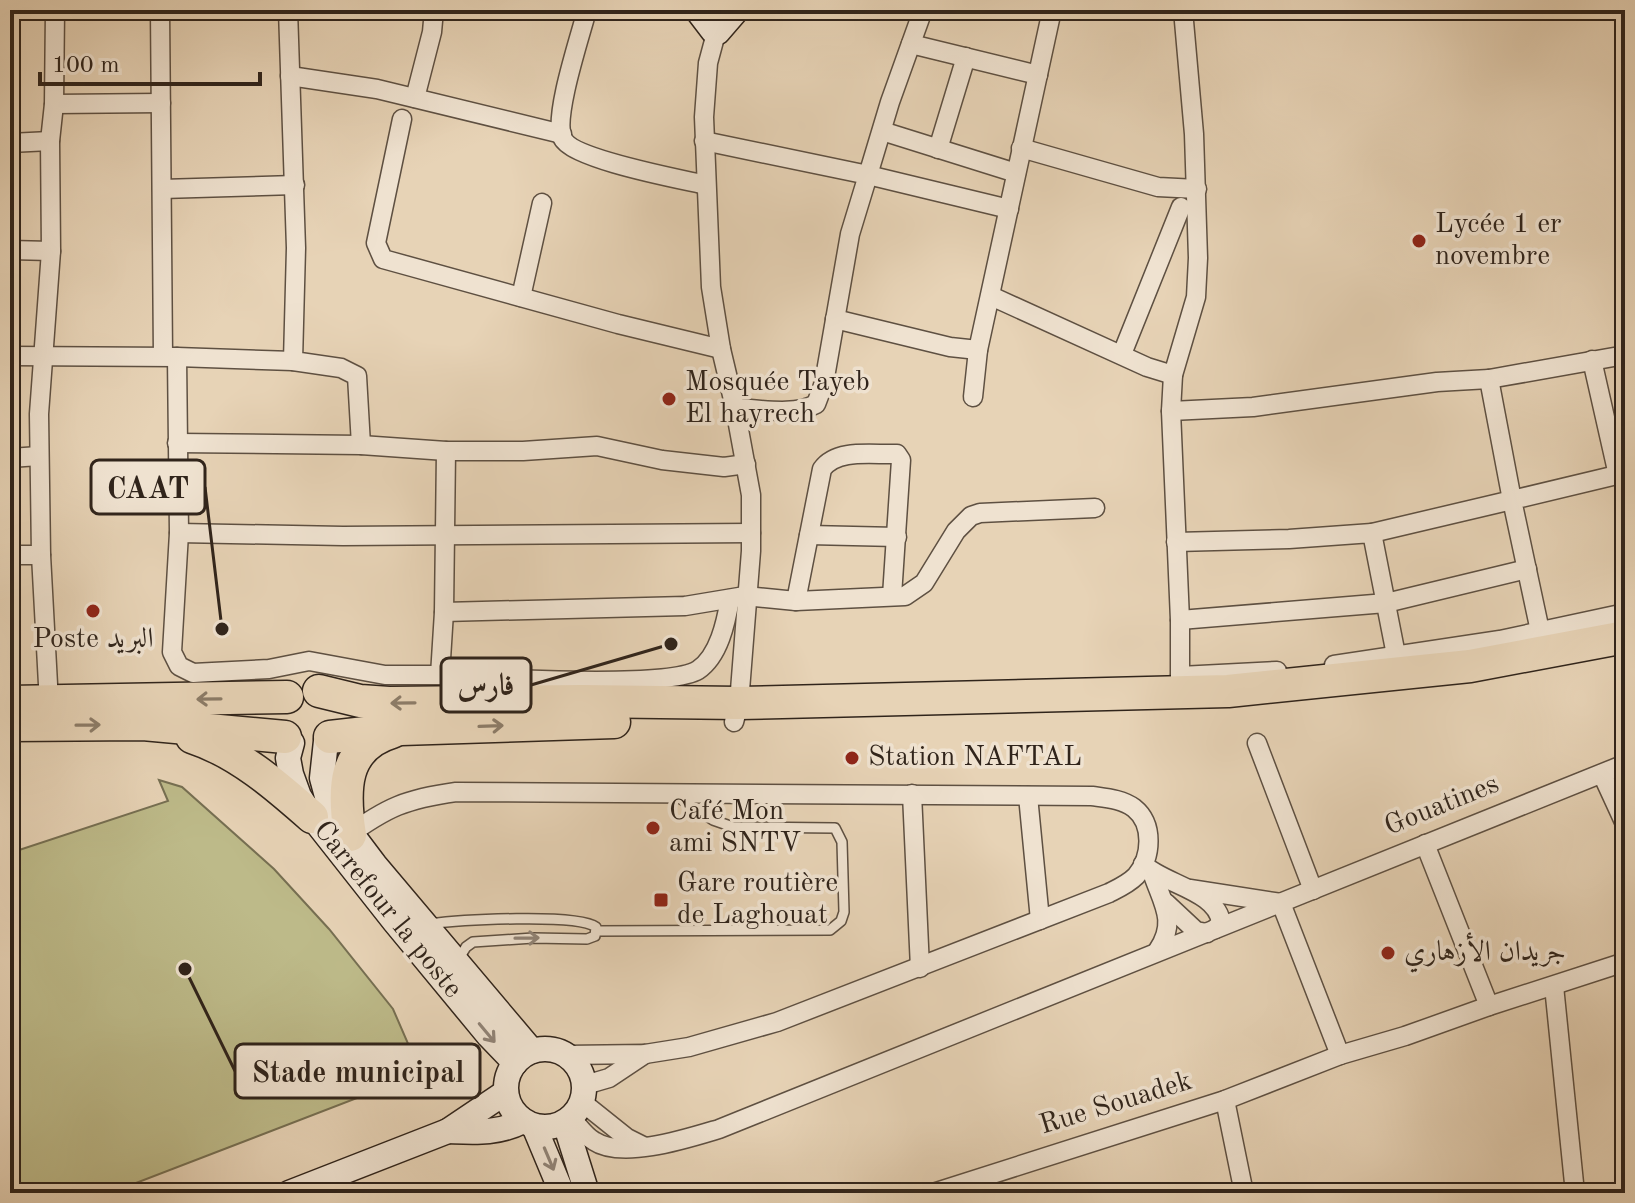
<svg xmlns="http://www.w3.org/2000/svg" width="1635" height="1203" font-family="'Old Standard TT',Amiri,serif">
	<style>
		.park { fill: #bdba89; stroke: #766f52; stroke-width: 2 }
		.lines { fill: none; stroke-linecap: round; stroke-linejoin: round }
		.lane-casing { stroke: #5e5042; stroke-width: 12 }
		.street-casing { stroke: #5e5042; stroke-width: 21 }
		.secondary-casing { stroke: #30241b; stroke-width: 27 }
		.highway-casing { stroke: #30241b; stroke-width: 35 }
		.lane { stroke: #efe2d0; stroke-width: 9 }
		.street { stroke: #efe2d0; stroke-width: 18 }
		.secondary { stroke: #efe2d0; stroke-width: 24 }
		.highway { stroke: #e7d3b6; stroke-width: 32 }
		.oneway { stroke: #8c7c68 }
		.oneway2 { stroke: #908376 }
		.poi-dot { fill: #8f2418; stroke: #efe2d0; stroke-width: 3 }
		.labels { text-anchor: middle; dominant-baseline: central; stroke-width: 7; stroke-linejoin: round; paint-order: stroke }
		.poi-label { font-size: 28px; fill: #30241b; stroke: #efe2d0; text-anchor: start }
		.street-label { font-size: 28px; fill: #30241b; stroke: #efe2d0 }
		.leader { fill: none; stroke: #30241b; stroke-width: 3 }
		.callout-dot { fill: #30241b; stroke: #efe2d0; stroke-width: 3 }
		.callout { fill: #efe2d0; stroke: #30241b; stroke-width: 3 }
		.callout-label { font-size: 30px; text-anchor: middle; font-weight: bold; fill: #30241b }
	</style>
	<rect width="100%" height="100%" fill="#e7d3b6"/>
	<filter id="stains"><feTurbulence type="fractalNoise" baseFrequency=".0025" numOctaves="4"/><feColorMatrix values="0 0 0 0 .2 0 0 0 0 .09 0 0 0 0 .02 0 0 0 .5 -.17"/></filter>
	<radialGradient id="worn" r=".72"><stop offset=".6" stop-color="#630" stop-opacity="0"/><stop offset="1" stop-color="#630" stop-opacity=".3"/></radialGradient>
	<path class="park" d="M159 780 182 787 274 869 329 929 393 1009 416 1062 409 1078 110 1193H10V853L168 801Z"/>
	<g class="lines">
		<g class="lane-casing">
			<g id="lane">
				<path d="M430 924C458 920 577 913 596 927L595 936 587 939 533 938 473 942 466 947 458 960"/>
				<path d="M597 931 830 930 841 921 844 912 842 842 835 828 733 827 713 820 678 797"/>
			</g>
		</g>
		<g class="street-casing">
			<g id="street">
				<path d="M160 10 163 356"/>
				<path d="M288 10 296 248 293 361 341 368 357 376 361 445"/>
				<path d="M587 10C580 37 554 114 562 137 570 159 680 179 706 185"/>
				<path d="M712 10 715 37 708 63 704 117 711 287 721 349 735 408 751 495V551L739 703 734 722"/>
				<path d="M911 44 1038 75"/>
				<path d="M290 76 377 89 562 134"/>
				<path d="M415 98 432 32 434 10"/>
				<path d="M54 104 161 103"/>
				<path d="M402 119 376 243 383 259 618 324 721 349"/>
				<path d="M882 131 1016 173"/>
				<path d="M704 141 868 175 890 102 923 10"/>
				<path d="M10 143 50 141"/>
				<path d="M1021 148 1158 187 1197 189"/>
				<path d="M938 149 966 57"/>
				<path d="M162 189 295 185"/>
				<path d="M10 250 51 251"/>
				<path d="M991 296 1147 367 1173 375"/>
				<path d="M521 297 542 203"/>
				<path d="M835 319 950 347 978 350 1052 10"/>
				<path d="M1122 354 1181 207"/>
				<path d="M10 356 177 357 293 361"/>
				<path d="M177 357 179 533 172 652 179 666 193 673 269 669 309 661 385 675H440L444 612 446 451"/>
				<path d="M1592 360 1618 475"/>
				<path d="M973 397 978 350"/>
				<path d="M735 408C760 409 794 416 816 404L824 383 850 234 868 175 1009 209"/>
				<path d="M1171 411 1253 407 1437 382 1489 379 1625 355"/>
				<path d="M177 443 361 445 446 451H523L597 446 662 460 724 467 746 464"/>
				<path d="M10 458 39 456"/>
				<path d="M179 533 343 536 751 533"/>
				<path d="M1372 533 1512 500 1489 379"/>
				<path d="M809 535 897 537"/>
				<path d="M1176 542 1289 539 1372 533 1396 655"/>
				<path d="M10 555H41"/>
				<path d="M796 601 822 469C837 448 873 455 897 454L901 460 892 596"/>
				<path d="M444 612 685 606 745 596 796 601 905 596 924 583 956 531 971 516 980 513 1095 508"/>
				<path d="M1180 620 1386 603 1527 569"/>
				<path d="M1540 631 1512 500 1625 473"/>
				<path d="M1334 665 1500 640 1625 613"/>
				<path d="M440 675C485 678 667 689 698 670 719 656 726 622 730 599"/>
				<path d="M1180 676 1277 671"/>
				<path d="M1180 693V620L1171 411 1173 375 1196 297 1198 258 1194 134 1183 10"/>
				<path d="M49 703 41 555 39 414 51 251 50 141 54 104 55 10"/>
				<path d="M1257 743 1313 890"/>
				<path d="M1602 774 1625 824"/>
				<path d="M912 794 920 968"/>
				<path d="M1028 796 1040 920"/>
				<path d="M346 837C387 807 406 799 456 792L1092 796C1106 798 1122 799 1134 808 1154 824 1152 857 1136 876 1128 884 1119 888 1109 893L777 1022 689 1047 645 1054 566 1055"/>
				<path d="M1425 844 1489 1006"/>
				<path d="M1143 864C1163 884 1218 891 1221 923L1215 929"/>
				<path d="M1153 875C1163 904 1177 922 1158 950"/>
				<path d="M1190 889 1281 903 1340 1055"/>
				<path d="M1166 903 1196 931 1207 933"/>
				<path d="M1554 986 1575 1193"/>
				<path d="M585 1085 609 1078 645 1054"/>
				<path d="M1225 1100 1244 1193"/>
				<path d="M582 1102 627 1138 643 1146"/>
				<path d="M571 1118C578 1125 585 1136 594 1141 622 1160 689 1138 719 1129L1625 764"/>
				<path d="M933 1193 1225 1100 1340 1055 1405 1036 1489 1006 1625 962"/>
			</g>
		</g>
		<g class="secondary-casing">
			<g id="secondary">
				<path d="M697 10 713 31"/>
				<path d="M718 32 737 10"/>
				<path d="M326 741 322 778 329 804 375 865 532 1051"/>
				<path d="M292 743 288 758 291 774 299 796 312 817 394 921 489 1036 515 1063"/>
				<circle cx="545" cy="1088" r="39"/>
				<path d="M565 1123 587 1193"/>
				<path d="M534 1126 562 1193"/>
				<path d="M448 1131C475 1132 498 1134 523 1121"/>
				<path d="M289 1193 448 1131 506 1092"/>
			</g>
		</g>
		<g class="highway-casing">
			<g id="highway">
				<path d="M319 691 360 701 389 703 582 701 739 703 1228 691 1470 666 1625 637"/>
				<path d="M10 702 287 697"/>
				<path d="M10 725 143 724 285 737"/>
				<path d="M192 737C238 752 277 786 312 817"/>
				<path d="M330 737 401 729 614 722"/>
				<path d="M350 835C343 791 342 747 392 732"/>
			</g>
		</g>
		<use href="#lane" class="lane"/>
		<use href="#street" class="street"/>
		<use href="#secondary" class="secondary"/>
		<use href="#highway" class="highway"/>
	</g>
	<defs><path id="oneway-shaft" d="M-6 0H5M1.5-3L5.5 0L1.5 3" fill="none" stroke-width="1.6" stroke-linecap="round" stroke-linejoin="round" transform="scale(2)"/></defs>
	<g class="oneway">
		<use href="#oneway-shaft" transform="translate(209 699) rotate(179)"/>
		<use href="#oneway-shaft" transform="translate(403 703) rotate(179)"/>
		<use href="#oneway-shaft" transform="translate(88 725) rotate(-1)"/>
		<use href="#oneway-shaft" transform="translate(491 726) rotate(-2)"/>
	</g>
	<g class="oneway2">
		<use href="#oneway-shaft" transform="translate(527 938) rotate(-1)"/>
		<use href="#oneway-shaft" transform="translate(487 1033) rotate(50)"/>
		<use href="#oneway-shaft" transform="translate(549 1159) rotate(67)"/>
	</g>
	<g class="poi-dot">
		<circle cx="1419" cy="241" r="8"/>
		<circle cx="669" cy="399" r="8"/>
		<circle cx="93" cy="611" r="8"/>
		<circle cx="852" cy="758" r="8"/>
		<circle cx="653" cy="828" r="8"/>
		<rect x="653" y="892" width="16" height="16" rx="4"/>
		<circle cx="1388" cy="953" r="8"/>
	</g>
	<g class="labels">
		<g class="poi-label">
			<text x="1435" y="225">Lycée 1 er<tspan x="1435" dy="32">novembre</tspan></text>
			<text x="685" y="383">Mosquée Tayeb<tspan x="685" dy="32">El hayrech</tspan></text>
			<text x="93" y="640" text-anchor="middle">Poste البريد</text>
			<text x="868" y="758">Station NAFTAL</text>
			<text x="669" y="812">Café Mon<tspan x="669" dy="32">ami SNTV</tspan></text>
			<text x="677" y="884">Gare routière<tspan x="677" dy="32">de Laghouat</tspan></text>
			<text x="1404" y="953">جريدان الأزهاري</text>
		</g>
		<g class="street-label">
			<text transform="translate(1442 806) rotate(-22)">Gouatines</text>
			<text transform="translate(387 910) rotate(51)">Carrefour la poste</text>
			<text transform="translate(1116 1104) rotate(-17)">Rue Souadek</text>
		</g>
	</g>
	<path class="leader" d="M222 629L205 487M671 644L531 685M185 969L235 1071"/>
	<g class="callout-dot">
		<circle cx="222" cy="629" r="8"/>
		<circle cx="671" cy="644" r="8"/>
		<circle cx="185" cy="969" r="8"/>
	</g>
	<g class="callout">
		<rect x="91" y="460" width="114" height="54" rx="8"/>
		<rect x="441" y="658" width="90" height="54" rx="8"/>
		<rect x="235" y="1044" width="245" height="54" rx="8"/>
	</g>
	<g class="callout-label">
		<text x="148" y="498">CAAT</text>
		<text x="486" y="695">فارس</text>
		<text x="358" y="1082">Stade municipal</text>
	</g>
	<rect width="1635" height="1203" fill="none" stroke="#e7d3b6" stroke-width="40"/>
	<rect x="12" y="12" width="1611" height="1179" fill="none" stroke="#30241b" stroke-width="4"/>
	<rect x="20" y="20" width="1595" height="1163" fill="none" stroke="#30241b" stroke-width="2"/>
	<path d="M40 72v12h220v-12" fill="none" stroke="#30241b" stroke-width="4"/>
	<text x="52" y="72" font-size="24" fill="#30241b" stroke="#efe2d0" stroke-width="6" paint-order="stroke">100 m</text>
	<rect width="100%" height="100%" filter="url(#stains)"/>
	<rect width="100%" height="100%" fill="url(#worn)"/>
</svg>
